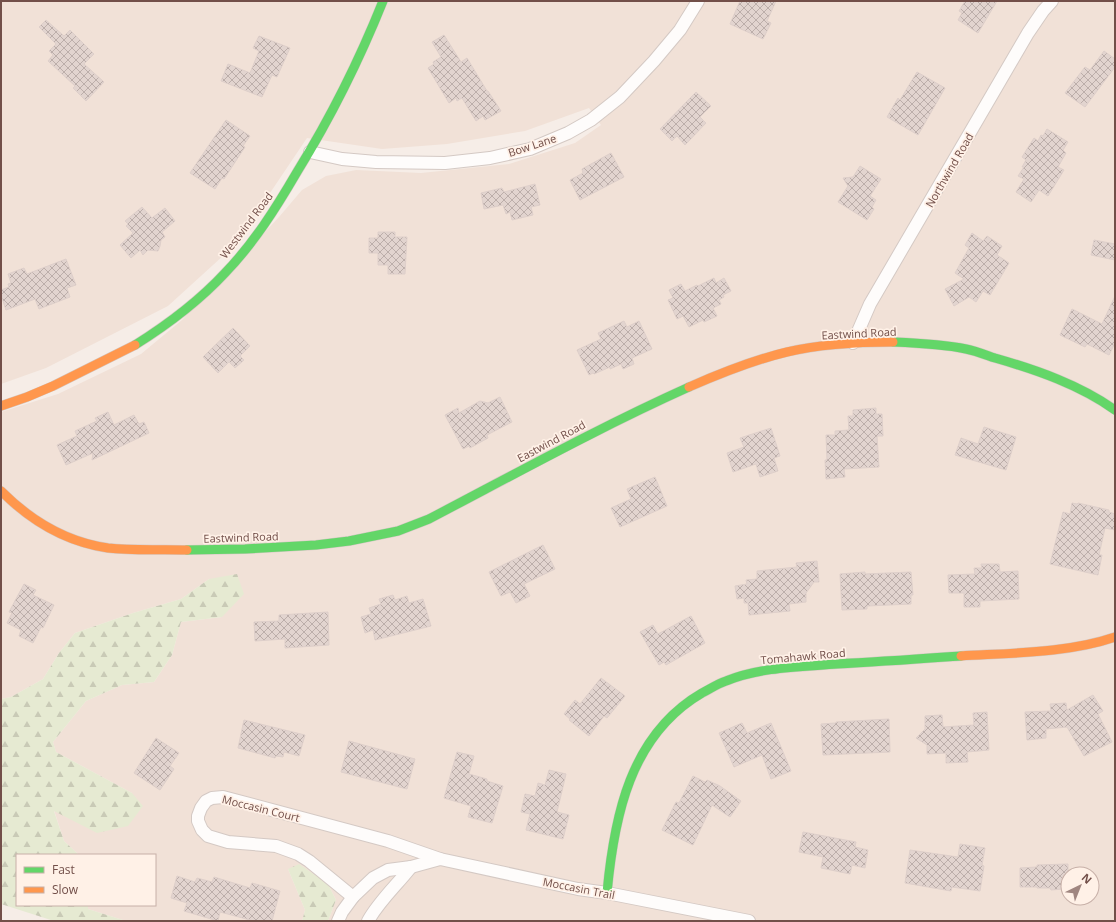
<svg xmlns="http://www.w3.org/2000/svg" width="1116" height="922" font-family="'Open Sans',sans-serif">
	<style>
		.residential { fill: #f1e1d7; fill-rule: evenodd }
		.forest { fill: url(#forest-firs) }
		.building { fill: url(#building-cross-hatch); stroke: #decfca }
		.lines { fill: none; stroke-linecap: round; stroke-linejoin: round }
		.street-casing { stroke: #d4c9c4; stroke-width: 14 }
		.fast-casing { stroke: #d4c8c4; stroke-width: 10 }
		.slow-casing { stroke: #d4c8c4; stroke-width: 10 }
		.street { stroke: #fefcfb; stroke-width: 12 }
		.fast { stroke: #63d668; stroke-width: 9 }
		.slow { stroke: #ff974d; stroke-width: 9 }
		.labels { text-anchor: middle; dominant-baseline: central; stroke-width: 3.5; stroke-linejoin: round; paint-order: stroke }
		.street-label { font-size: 11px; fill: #724f49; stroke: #fff1e7 }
	</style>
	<defs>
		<pattern id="forest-firs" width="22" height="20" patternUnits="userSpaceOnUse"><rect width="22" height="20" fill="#e6ead2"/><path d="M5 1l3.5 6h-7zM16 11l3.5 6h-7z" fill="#c9cab6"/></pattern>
		<pattern id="building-cross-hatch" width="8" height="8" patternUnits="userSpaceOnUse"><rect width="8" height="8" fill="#e2d4cf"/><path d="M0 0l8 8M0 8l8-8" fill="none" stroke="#bcaeaa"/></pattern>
	</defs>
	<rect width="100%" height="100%" fill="#f6ede7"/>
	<path class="residential" d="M1 1H1115V921H328L336 900 328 884 288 869 305 910 302 921H126L88 909V905H155V855H79L64 841 54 810 132 793 56 752 53 742 86 701 122 685 154 682 172 655 181 622 222 617 209 579 181 599 133 613 75 633 59 653 43 679 11 697 1 699V412L58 394 141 354 182 320 279 217 302 190 326 176 356 170 421 173 509 164 575 143 601 125 589 108 525 131 447 144 382 149 307 138 235 245 168 306 46 368 1 384ZM1068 874H1092V898H1068Z"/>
	<g class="forest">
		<path d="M237 574 244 594 222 617 181 622 172 655 154 682 122 685 86 701 53 742 56 752 132 793 143 806 128 826 97 833 54 811 64 841 79 855H17V905H88V909L126 921H54L1 904V699L11 697 43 679 59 653 75 633 133 613 181 599 209 579Z"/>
		<path d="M299 864 328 884 336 900 328 921H302L305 910 288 869Z"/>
	</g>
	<g class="building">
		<path d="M740 1H776L767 21 771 23 763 39 730 24Z"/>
		<path d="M965 1H997L978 33 958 20 962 13 959 11Z"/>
		<path d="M46 20 64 36 70 30 94 54 84 64 104 82 86 101 73 88 75 86 48 61 53 55 49 51 56 44 39 27Z"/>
		<path d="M444 35 461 62 467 58 487 91H488L501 111 485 120 483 116 476 121 462 98 457 101 456 98 449 103 428 68 434 64 433 62 441 57 432 42Z"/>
		<path d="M259 36 290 48 277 77 272 75 262 97 221 81 228 64 250 73 259 51 253 48Z"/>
		<path d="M1104 51 1115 59V67L1085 107 1065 93 1085 67 1090 70Z"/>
		<path d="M917 72 945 88 918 135 887 117 898 98 900 100Z"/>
		<path d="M696 92 711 106 700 117 706 123 685 145 677 136 672 141 660 129Z"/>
		<path d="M226 120 250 136 243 146 245 147 224 179 222 178 215 189 190 173Z"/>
		<path d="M1047 129 1068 142 1063 150 1066 153 1058 167 1064 170 1048 196 1039 190 1031 202 1016 192 1024 179 1018 176 1024 167H1022L1026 160 1022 157 1034 138 1038 141 1041 135 1043 136Z"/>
		<path d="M611 153 624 177 580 200 570 180 583 173 582 169Z"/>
		<path d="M860 166 881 179 870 196 876 200 872 207 874 209 867 220 838 202 848 186 843 178 853 177Z"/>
		<path d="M535 184 540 205 531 207 533 215 512 220 510 212 506 214 503 205 484 209 481 193 502 188 504 192Z"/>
		<path d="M142 207 152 218 165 208 175 221 162 232 165 237 161 240 160 246 158 251 148 250 143 255 140 250 131 258 120 245 133 233 126 226 128 224 125 221Z"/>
		<path d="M378 232H395V237H407L405 274H388V265H378V253H369V238H378Z"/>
		<path d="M972 233 983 241 987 236 1002 246 997 255 1009 263 990 295 983 291 976 302 969 297 954 306 945 289 964 279 955 273 969 248 965 245Z"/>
		<path d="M1094 240 1115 244V260L1091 255Z"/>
		<path d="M66 259 76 285 67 288 70 297 39 309 35 299 6 310 1 295V290L9 287 8 284 11 283 8 274 24 268 27 274Z"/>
		<path d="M714 278 716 283 724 278 731 291 723 295 724 297 719 300 721 304 713 308 717 316 704 322 703 320 689 327 683 316 677 319 668 300 673 298 669 290 681 284 685 291 697 285 698 286Z"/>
		<path d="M1115 296V343L1109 355 1087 344 1085 347 1060 335 1072 309 1102 324Z"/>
		<path d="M624 321 627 327 639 321 652 349 632 358 634 364 623 369 621 364 610 369V367L594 374 593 373 589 375 577 350 601 339 598 333Z"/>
		<path d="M233 328 250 346 240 356 244 360 235 368 229 362 218 373 203 357Z"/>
		<path d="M500 397 512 422 487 435 488 438 470 448 469 446 463 449 445 415 458 408 459 413 480 401 488 403Z"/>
		<path d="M876 408V414H882L883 436H877L879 467 844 469 845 477 826 479 825 460H827L826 435H835V431L849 430 848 416H853V410Z"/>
		<path d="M108 412 114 425 134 415 139 424 144 422 149 433 92 460 93 453 66 465 57 445 77 436 75 431 97 421 95 418Z"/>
		<path d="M984 427 1016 437 1006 470 955 455 961 438 978 444Z"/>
		<path d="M771 428 780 456 774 458 778 471 760 477 756 464 733 472 727 453 744 447 740 438Z"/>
		<path d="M655 477 667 506 620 527 611 508 631 499 627 489Z"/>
		<path d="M1072 503 1077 504 1078 503 1109 510V512L1115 514V530L1105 528 1099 555H1102L1098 575 1050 564 1063 512 1070 514Z"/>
		<path d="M543 545 555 569 524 584 530 596 516 603 510 592 501 596 489 572Z"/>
		<path d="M817 561 819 582H814L806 593V602L789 604 790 611 749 615 748 603H744V598L737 599 735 586 747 584 746 580 757 579V571L797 567 796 563Z"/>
		<path d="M981 564H999L1000 572 1018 571 1019 599 980 601V607H964V593H949L948 575 975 574 974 568H982Z"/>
		<path d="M865 572V574L911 572 913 595H911V604L867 606V609L842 610 840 574Z"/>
		<path d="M24 584 36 590 33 595 54 605 43 628 41 627 33 643 19 636 21 630 7 623 12 613 9 612Z"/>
		<path d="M393 595 395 600 407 596 409 603 423 599 431 626 375 640 373 630 365 633 361 617 371 614 369 608 381 604 379 599Z"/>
		<path d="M328 612 329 645 285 648V639L255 641 254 622 279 621V615Z"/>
		<path d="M691 616 705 643 666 665 664 662 659 665 640 632 653 625 658 634Z"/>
		<path d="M601 678 625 696 607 718 604 716 589 736 569 720 570 719 564 714 575 700 580 704Z"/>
		<path d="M1093 695 1103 711 1098 714 1112 742 1084 756 1067 727 1046 729V738L1027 740 1025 712 1051 711 1050 704 1066 703 1067 710Z"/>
		<path d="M987 712 989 750 967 752 968 762 946 763V753L927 754V745L916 738 925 729V716L942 715 943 727 974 725 973 713Z"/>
		<path d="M889 719 890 752 823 755 821 724 836 723V722Z"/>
		<path d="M244 720 305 735 299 756 284 752 283 757 276 756 275 758 238 748Z"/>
		<path d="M742 723 747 733 771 723 791 771 771 779 762 755 734 767 719 733Z"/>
		<path d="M156 738 179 753 170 766 174 769 160 790 134 773Z"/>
		<path d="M349 741 415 759 407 789 341 772Z"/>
		<path d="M457 752 474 756 469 774 487 779V781L503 786 492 823 468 817 471 806 444 798Z"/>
		<path d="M549 770 566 774 557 812 569 815 563 839 526 830 530 814 521 812 525 794 535 796 538 783 545 785Z"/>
		<path d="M693 776 705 782 707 780 720 786 741 801 730 817 712 805 693 845 662 830 676 802 679 803Z"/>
		<path d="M803 832 856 842 855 847 868 850 865 868 852 865 850 874 821 868 823 857 799 852Z"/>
		<path d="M960 844 985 848 982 865 984 866 980 891 952 887 951 891 905 883 910 850 958 857Z"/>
		<path d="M1068 864V887H1063V889L1051 890 1050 888H1037V887H1020V868L1037 867V865Z"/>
		<path d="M177 876 195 882 197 878 212 882 214 877 250 888 252 883 280 891 272 921H254L220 912 218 921 184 911 187 903 171 898Z"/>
	</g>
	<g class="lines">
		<g class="street-casing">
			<g id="street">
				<path d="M310 152 342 159 376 162 445 163 490 158 530 149 568 133 591 120 620 97 654 61 680 30 698 1"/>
				<path d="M853 343 870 304 1028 33 1043 11 1052 1"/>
				<path d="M353 897 309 861 298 854 276 846 228 842 208 836 202 830 198 821V816L201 808 206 801 212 798 223 797 388 841 440 859"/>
				<path d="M338 921 342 912 353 897 373 878 388 870 411 867 440 859 578 889 607 893 749 921"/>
				<path d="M368 921C379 901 397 885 411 867"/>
			</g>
		</g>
		<g class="fast-casing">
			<g id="fast">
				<path d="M893 342C917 343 942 344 966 349 976 351 986 355 995 358 1037 370 1080 385 1115 410"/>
				<path d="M135 345C167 325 199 301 225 273 254 243 276 208 297 172 331 117 359 61 383 1"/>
				<path d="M187 550 245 549 316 545 349 541 398 531 429 519C515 474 600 427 689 387"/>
				<path d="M607 893C614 817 630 735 702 693 710 689 717 684 726 681 761 667 799 667 837 664 878 662 919 659 961 656"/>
			</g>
		</g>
		<g class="slow-casing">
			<g id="slow">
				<path d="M689 387C721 373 753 360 787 352 821 344 858 342 893 342"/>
				<path d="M1 406 27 397 53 386 135 345"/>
				<path d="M1 491C30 520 66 542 108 548 134 551 161 549 187 550"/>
				<path d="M961 656C1010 653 1069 653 1115 637"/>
			</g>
		</g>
		<use href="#street" class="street"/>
		<use href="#fast" class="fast"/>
		<use href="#slow" class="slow"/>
	</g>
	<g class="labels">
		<g class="street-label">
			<text transform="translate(532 145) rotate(-18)">Bow Lane</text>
			<text transform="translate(949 170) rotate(-60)">Northwind Road</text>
			<text transform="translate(246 225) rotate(-53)">Westwind Road</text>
			<text transform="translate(859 333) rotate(-3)">Eastwind Road</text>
			<text transform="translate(551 441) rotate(-28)">Eastwind Road</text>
			<text transform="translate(241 537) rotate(-2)">Eastwind Road</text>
			<text transform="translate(803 656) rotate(-5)">Tomahawk Road</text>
			<text transform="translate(261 808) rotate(14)">Moccasin Court</text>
			<text transform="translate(579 888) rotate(11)">Moccasin Trail</text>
		</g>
	</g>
	<rect width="1116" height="922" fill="none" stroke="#724f49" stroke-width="4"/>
	<rect x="16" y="854" width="140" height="52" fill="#fff1e7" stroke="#c7b0a8"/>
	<rect x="24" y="867" width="20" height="6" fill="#63d668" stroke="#c7b0a8"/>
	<text x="52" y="874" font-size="12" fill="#724f49">Fast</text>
	<rect x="24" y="887" width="20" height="6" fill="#ff974d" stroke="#c7b0a8"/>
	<text x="52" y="894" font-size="12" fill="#724f49">Slow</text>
	<g transform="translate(1080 886) rotate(43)"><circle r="19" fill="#fff1e7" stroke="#c7b0a8"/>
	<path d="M0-3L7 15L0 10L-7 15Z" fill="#a08680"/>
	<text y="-6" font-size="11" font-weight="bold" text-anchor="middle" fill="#724f49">N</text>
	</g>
</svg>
